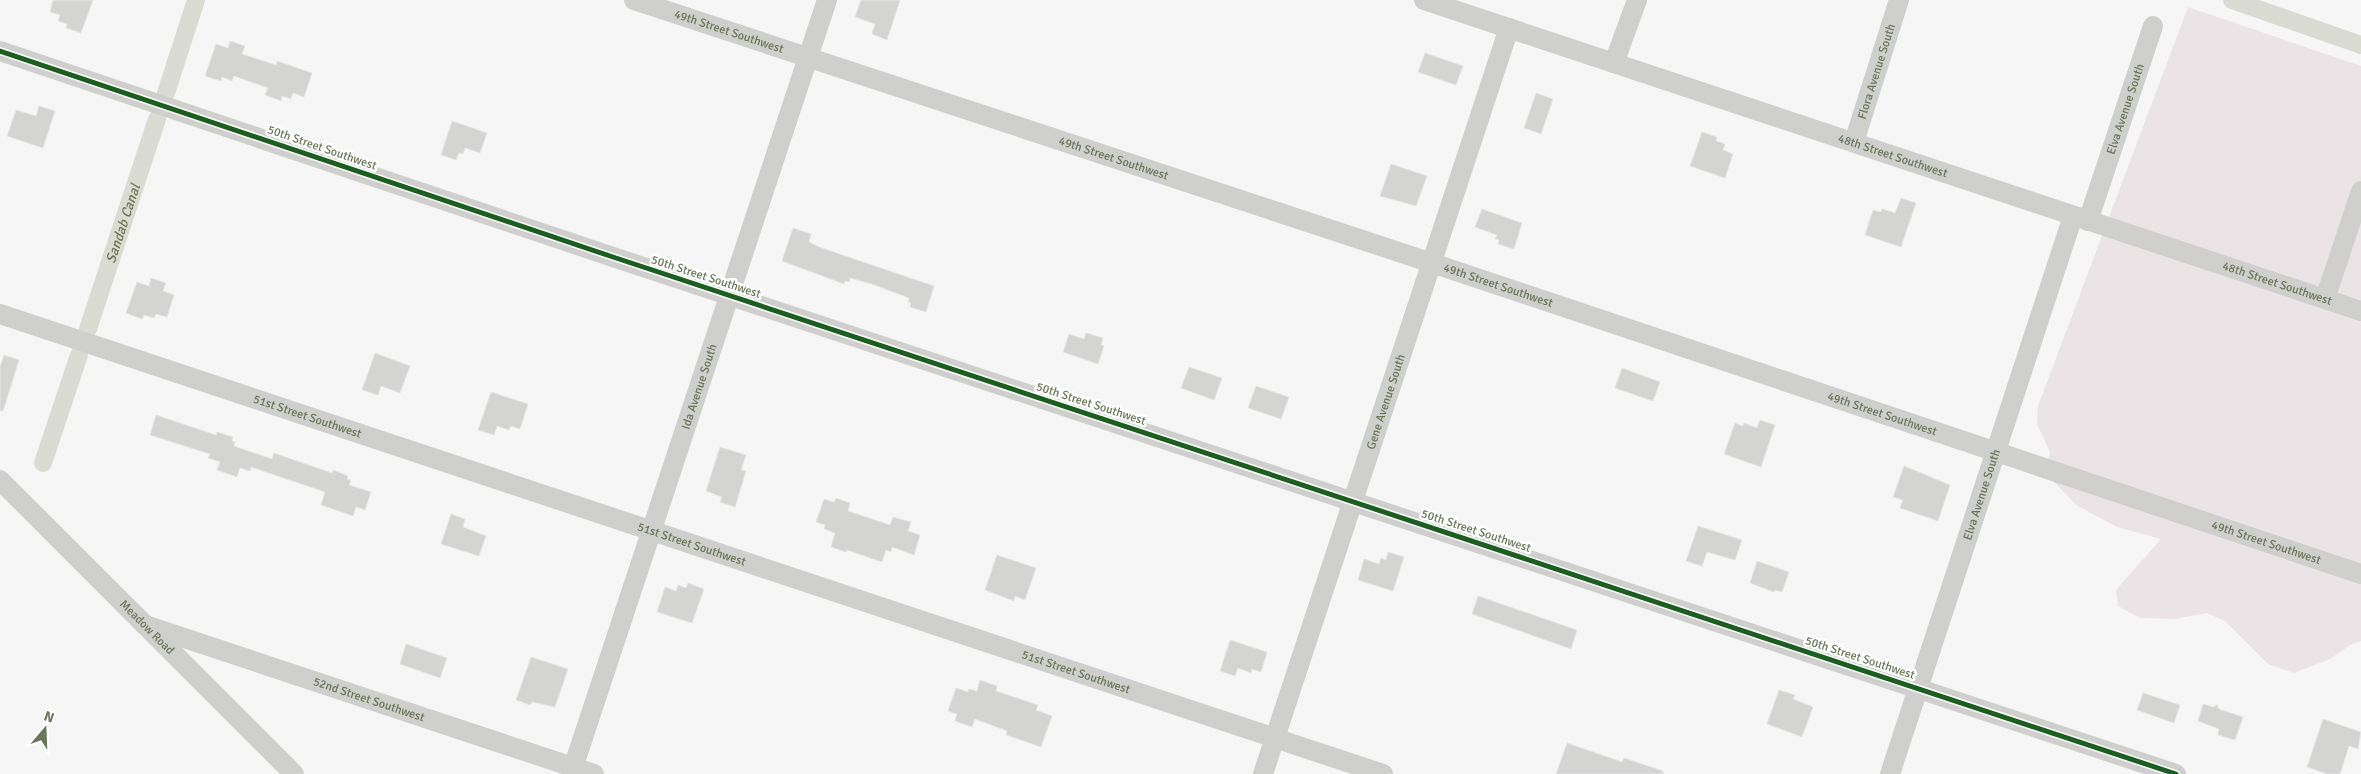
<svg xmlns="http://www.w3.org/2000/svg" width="2361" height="774" font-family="Signika,sans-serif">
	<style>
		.green { fill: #ebe4e7 }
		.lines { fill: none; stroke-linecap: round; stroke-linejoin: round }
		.canal { stroke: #dadcd3; stroke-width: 18 }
		.building { fill: #d4d5d3; stroke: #e6e6e6 }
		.minor { stroke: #cfd0cd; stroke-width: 20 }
		.cycleway-casing { stroke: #fff; stroke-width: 8 }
		.cycleway { stroke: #1b5e20; stroke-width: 5 }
		.labels { text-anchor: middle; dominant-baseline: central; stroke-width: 5; stroke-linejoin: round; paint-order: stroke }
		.street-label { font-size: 12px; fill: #6a7658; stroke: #fff }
		.water-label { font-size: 14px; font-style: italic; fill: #6f7657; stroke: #fff }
	</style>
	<rect width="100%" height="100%" fill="#f7f6f7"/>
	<path class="green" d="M2188 7 2361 66V641L2350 645 2330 659 2294 673 2268 664 2225 621 2207 613 2174 619 2140 618 2118 606 2116 590 2161 539 2117 527 2076 505 2045 472 2050 452 2037 424 2038 406Z"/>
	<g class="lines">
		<g class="canal">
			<path d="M2232 0 2361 45"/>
			<path d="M166 93 196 0"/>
			<path id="s1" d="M88 329 157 119"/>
			<path d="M43 463 79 355"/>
		</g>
	</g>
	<g class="building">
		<path d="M53 0H93L81 33 66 28 67 24 58 21 60 15 50 12Z"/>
		<path d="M861 0H900L887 40 872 34 875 24 855 17Z"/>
		<path d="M230 41 245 46 242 54 276 65 277 61 312 73 304 97 293 93 291 99 282 96 281 101 265 95 268 88 234 76 232 81 222 77 221 81 205 76 216 44 228 48Z"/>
		<path d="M1425 53 1463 66 1456 85 1418 72Z"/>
		<path d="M1536 93 1553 99 1541 134 1524 128Z"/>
		<path d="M39 106 55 111 43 148 7 136 16 110 36 116Z"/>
		<path d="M452 121 487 133 480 153 465 148 463 154 459 153 456 160 441 155Z"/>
		<path d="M1702 132 1717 137 1716 141 1725 144 1723 150 1733 154 1725 178 1690 166Z"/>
		<path d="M1391 164 1427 176 1416 206 1380 196Z"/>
		<path d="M1901 198 1916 203 1901 247 1865 235 1873 210 1881 212 1882 209 1895 213Z"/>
		<path d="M1482 209 1522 223 1514 249 1498 244 1499 240 1495 239 1497 235 1475 227Z"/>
		<path d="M793 228 811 234 809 242 819 247 934 286 926 312 910 307 911 303 908 302 909 298 872 284 850 278 849 282 845 281 844 284 782 261Z"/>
		<path d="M151 278 166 283 163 291 174 295 167 317 156 314 154 318 144 315 142 319 126 313 137 282 149 286Z"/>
		<path d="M1086 333 1103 338 1101 345 1104 346 1098 364 1063 352 1069 334 1084 339Z"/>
		<path d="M375 353 410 366 400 393 381 386 378 395 362 390Z"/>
		<path d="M4 355 19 360 3 411H0V367Z"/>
		<path d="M1189 367 1222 378 1214 400 1181 388Z"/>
		<path d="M1622 368 1660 382 1653 401 1615 388Z"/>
		<path d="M1256 386 1289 397 1281 419 1248 408Z"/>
		<path d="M491 392 528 404 520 429 511 426 509 430 497 426 494 435 478 430Z"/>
		<path d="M156 415 216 435 217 432 233 437 232 441 235 442 234 446 272 459 274 453 332 473 333 470 348 476 347 479 351 480 349 485 371 492 365 510 356 507 353 516 321 505 325 492 251 467 250 471 240 468 237 477 217 470 220 462 208 458 210 454 150 435Z"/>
		<path d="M1760 420 1775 425 1761 467 1724 454 1735 423 1743 426 1744 423 1757 428Z"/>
		<path d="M720 447 746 455 741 470 746 471 735 507 720 502 722 497 706 491Z"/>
		<path d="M1904 466 1950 485 1938 521 1900 508 1903 500 1893 497Z"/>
		<path d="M836 498 850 503 848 511 890 525 893 517 911 522 908 531 920 535 914 555 892 547 891 552 886 550 882 562 847 550 846 552 831 547 835 533 824 529 825 525 816 522 824 499 834 502Z"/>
		<path d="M451 514 465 519 463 527 486 536 479 556 441 544Z"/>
		<path d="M1698 526 1742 540 1735 560 1707 552 1702 566 1686 561Z"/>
		<path d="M1388 552 1404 557 1393 591 1358 580 1364 559 1379 564 1381 558 1386 560Z"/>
		<path d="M997 555 1036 568 1025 600 1015 596 1014 601 985 590Z"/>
		<path d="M1757 561 1789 572 1782 592 1775 590 1774 592 1750 583Z"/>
		<path d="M688 583 704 589 692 623 657 612 665 587 676 591 678 585 686 588Z"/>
		<path d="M1478 596 1577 630 1571 649 1472 614Z"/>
		<path d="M1230 640 1267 652 1261 672 1252 669 1251 673 1238 668 1235 676 1220 671Z"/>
		<path d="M406 644 447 658 440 678 400 664Z"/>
		<path d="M531 657 568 669 555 707 532 702 530 705 516 700Z"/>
		<path d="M980 680 997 686 996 691 1038 705 1036 710 1052 716 1041 747 1006 735 1007 731 975 719 972 727 955 721 957 714 948 711 956 688 968 692 969 689 977 691Z"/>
		<path d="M1779 690 1795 695 1793 699 1813 707 1802 737 1767 724Z"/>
		<path d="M2143 693 2180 705 2174 723 2137 710Z"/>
		<path d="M2203 704 2213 707 2217 705 2219 709 2243 717 2235 740 2218 735 2219 729 2198 721Z"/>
		<path d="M2323 719 2361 732 2358 749 2349 746 2340 774H2327L2307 767Z"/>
		<path d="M1567 743 1622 762 1624 758 1663 771V774H1556Z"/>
	</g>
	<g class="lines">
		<g class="minor">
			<path id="s2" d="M634 0 1432 263 2361 574"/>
			<path id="s3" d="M1424 0 2361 311"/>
			<path d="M0 51 616 258 2176 774"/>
			<path d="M1614 63 1637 0"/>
			<path id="s4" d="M1854 142 1899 0"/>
			<path id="s5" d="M2088 221 2153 26"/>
			<path d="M2325 299 2361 191"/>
			<path id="s6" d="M0 314 1383 774"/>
			<path id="s7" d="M0 480 294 774"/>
			<path id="s8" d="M145 625 594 774"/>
			<path id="s9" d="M571 774 827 0"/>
			<path id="s10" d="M1263 774 1509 28"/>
			<path id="s11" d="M1890 774 2073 216"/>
		</g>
		<g class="cycleway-casing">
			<path id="cycleway" d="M0 51 616 258 2176 774"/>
		</g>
		<use href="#cycleway" class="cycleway"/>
	</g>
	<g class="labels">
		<g class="street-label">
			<text stroke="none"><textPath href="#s2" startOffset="100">49th Street Southwest</textPath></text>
			<text stroke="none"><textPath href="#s4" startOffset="74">Flora Avenue South</textPath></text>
			<text stroke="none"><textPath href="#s5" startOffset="118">Elva Avenue South</textPath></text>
			<text transform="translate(322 148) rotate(19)">50th Street Southwest</text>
			<text stroke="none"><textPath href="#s3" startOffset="494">48th Street Southwest</textPath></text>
			<text stroke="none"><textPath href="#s2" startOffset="505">49th Street Southwest</textPath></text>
			<text transform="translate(706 277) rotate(18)">50th Street Southwest</text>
			<text stroke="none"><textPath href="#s3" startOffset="899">48th Street Southwest</textPath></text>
			<text stroke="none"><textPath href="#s2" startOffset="910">49th Street Southwest</textPath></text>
			<text stroke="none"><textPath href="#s9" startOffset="408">Ida Avenue South</textPath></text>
			<text stroke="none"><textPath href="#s10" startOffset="392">Gene Avenue South</textPath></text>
			<text transform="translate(1091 404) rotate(18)">50th Street Southwest</text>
			<text stroke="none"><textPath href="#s2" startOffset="1315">49th Street Southwest</textPath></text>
			<text stroke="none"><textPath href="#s6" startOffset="324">51st Street Southwest</textPath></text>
			<text stroke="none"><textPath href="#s11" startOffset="294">Elva Avenue South</textPath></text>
			<text transform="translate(1476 531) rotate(18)">50th Street Southwest</text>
			<text stroke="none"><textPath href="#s2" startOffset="1720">49th Street Southwest</textPath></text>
			<text stroke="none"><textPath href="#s6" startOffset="729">51st Street Southwest</textPath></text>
			<text stroke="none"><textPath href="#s7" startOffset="208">Meadow Road</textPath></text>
			<text transform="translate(1860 658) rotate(18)">50th Street Southwest</text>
			<text stroke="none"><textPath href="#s6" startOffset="1134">51st Street Southwest</textPath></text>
			<text stroke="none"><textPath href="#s8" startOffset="236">52nd Street Southwest</textPath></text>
		</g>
		<g class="water-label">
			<text stroke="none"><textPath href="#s1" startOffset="111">Sandab Canal</textPath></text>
		</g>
	</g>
	<g transform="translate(45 729) rotate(19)" stroke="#ffffff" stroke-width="4" paint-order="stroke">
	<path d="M0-4L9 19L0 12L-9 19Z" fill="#6a7658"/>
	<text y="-8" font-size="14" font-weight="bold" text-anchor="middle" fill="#6a7658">N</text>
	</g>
</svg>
